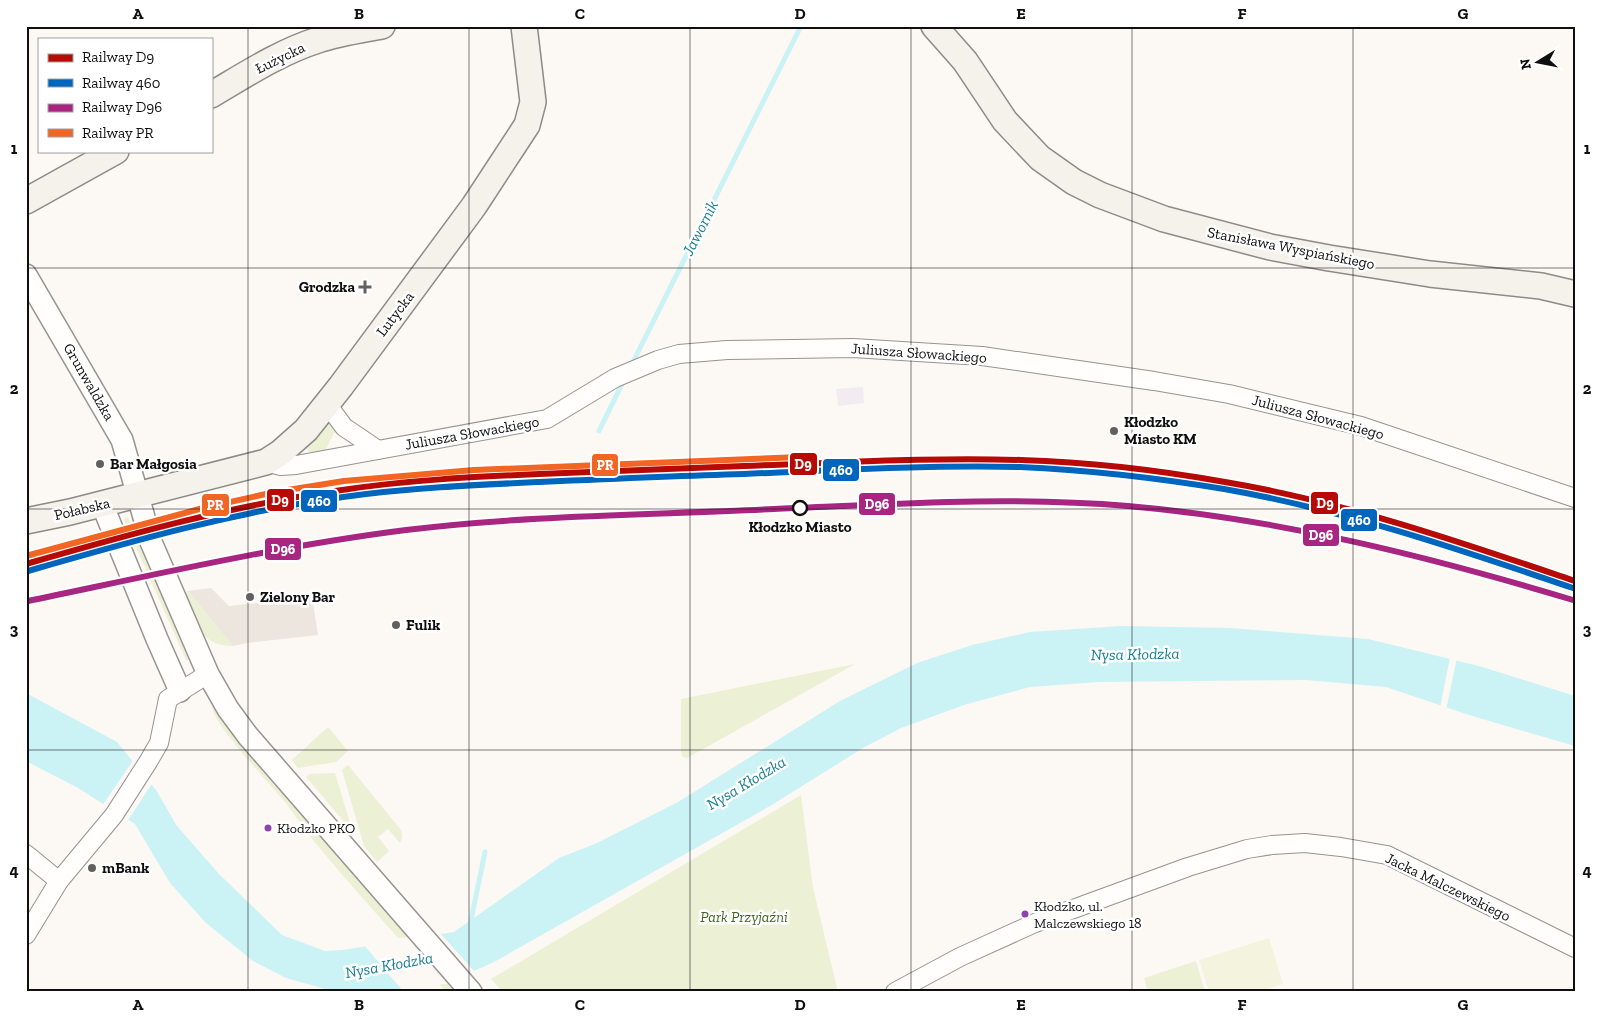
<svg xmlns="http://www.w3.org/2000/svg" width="1601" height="1018" font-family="'Zilla Slab',serif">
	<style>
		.industrial { fill: #f2ecf0 }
		.green { fill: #ecf0d4 }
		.pitch { fill: #f4f4de }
		.plaza { fill: #ece6df }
		.water { fill: #cbf2f5 }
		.pier { fill: #fcf8f4 }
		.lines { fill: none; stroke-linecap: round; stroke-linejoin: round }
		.stream { stroke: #cbf2f5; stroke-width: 5 }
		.minor-casing { stroke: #969492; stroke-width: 20 }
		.tertiary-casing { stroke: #969492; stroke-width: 24 }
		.secondary-casing { stroke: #8c8b89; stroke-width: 28 }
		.minor { stroke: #fffefd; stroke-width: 18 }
		.tertiary { stroke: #fffefd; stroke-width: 21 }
		.secondary { stroke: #f5f1eb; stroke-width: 25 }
		.rail-1-casing { stroke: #fff; stroke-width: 10 }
		.rail-2-casing { stroke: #fff; stroke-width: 10 }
		.rail-3-casing { stroke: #fff; stroke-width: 10 }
		.rail-4-casing { stroke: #fff; stroke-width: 10 }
		.rail-1 { stroke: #b70a06; stroke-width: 6 }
		.rail-2 { stroke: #0065bd; stroke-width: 6 }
		.rail-3 { stroke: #a82682; stroke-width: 6 }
		.rail-4 { stroke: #f26522; stroke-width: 6 }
		.grid { fill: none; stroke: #0f0f0f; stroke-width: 1; stroke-opacity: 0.55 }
		.poi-dot { fill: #62615f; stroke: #fff; stroke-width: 2 }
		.stop-dot { fill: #fff; stroke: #0f0f0f; stroke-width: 2.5 }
		.bus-dot { fill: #8e44ad; stroke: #fff; stroke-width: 2 }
		.labels { text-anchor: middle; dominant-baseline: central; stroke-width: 5; stroke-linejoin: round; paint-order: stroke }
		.bus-label { font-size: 14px; fill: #0f0f0f; stroke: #fff; text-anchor: start }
		.street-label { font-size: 15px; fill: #0f0f0f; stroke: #fff }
		.poi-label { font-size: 15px; font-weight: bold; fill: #0f0f0f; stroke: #fff; text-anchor: start }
		.stop-label { font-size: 15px; font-weight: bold; fill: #0f0f0f; stroke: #fff }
		.park-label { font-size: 15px; font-style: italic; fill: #41671f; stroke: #fff }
		.water-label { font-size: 16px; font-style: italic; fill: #177e93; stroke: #fff }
		.line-badge { stroke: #fff; stroke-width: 2 }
		.badge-label { font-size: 14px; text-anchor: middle; font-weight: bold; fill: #fff }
		.neatline { fill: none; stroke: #0f0f0f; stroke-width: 2 }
		.grid-label { font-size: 16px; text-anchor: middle; font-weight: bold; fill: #0f0f0f }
	</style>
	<rect width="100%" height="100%" fill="#fcf8f4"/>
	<path class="industrial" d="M863 387 864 403 838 406 836 389Z"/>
	<g class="green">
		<path d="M330 419 336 429 324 453 312 456 306 447 315 434 319 436Z"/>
		<path d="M126 517 129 519 189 660H186L124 520Z"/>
		<path d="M188 591 233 646C199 646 195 620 182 594Z"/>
		<path d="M855 664 687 758 683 757 681 753V699Z"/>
		<path d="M212 707H215L225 724 259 767 459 992H446C400 939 352 888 308 834 301 825 295 815 288 806 274 788 214 726 212 707Z"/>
		<path d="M328 727 348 751 336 762 298 768 292 760Z"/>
		<path d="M348 765 401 830C402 835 403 839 400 843L388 829 378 837 389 851 377 862 364 846 342 770Z"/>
		<path d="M335 773 350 823 347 825 306 777 310 774Z"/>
		<path d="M801 795 813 888 838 992H503L491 979Z"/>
		<path d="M1196 961 1205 992H1148L1144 978Z"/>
	</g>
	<path class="pitch" d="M1269 938 1283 984 1258 992H1209L1199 960Z"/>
	<path class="plaza" d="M211 588 229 606 312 597 318 635 247 643 233 646 188 591Z"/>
	<path class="water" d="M1121 626 1230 628 1368 639 1479 666 1575 696V746L1472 716 1386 687 1306 680 1099 682 1030 687 964 705 901 728 863 748 770 806 494 962 454 980 394 990 336 992 286 978 253 961 206 923 170 883 135 824 78 788 26 761V693L117 742 156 790 177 826 219 874 282 935 325 951 343 950 454 932 559 858 597 843 678 802 840 701 917 663 972 645 1030 632Z"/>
	<g class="pier">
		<path d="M1450 657 1457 658 1446 710 1440 708Z"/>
		<path d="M134 759 153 782 127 822 102 806Z"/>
		<path d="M439 932 476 973 455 982 403 991 363 944Z"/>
	</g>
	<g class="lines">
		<g class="stream">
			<path d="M631 366 801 26"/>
			<path d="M599 431 624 380"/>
			<path d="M471 925V920L485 852"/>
		</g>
		<g class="minor-casing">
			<g id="minor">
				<path d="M327 404 344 427 378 450"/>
				<path d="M266 462 281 466 296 465 547 419 615 378 658 360 679 354 727 350 853 348 982 356 1154 381 1229 394 1361 426 1575 498"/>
				<path d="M26 854 59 881"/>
				<path d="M26 935 59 881 114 815 148 762 159 743 168 699 208 674"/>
				<path d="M895 992 960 957 1035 923 1188 867 1247 849 1272 845 1305 843 1341 847 1387 855 1575 948"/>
			</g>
		</g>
		<g class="tertiary-casing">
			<g id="tertiary">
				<path d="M26 275 122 440 151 542 208 674 228 709 248 736 471 992"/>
				<path d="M102 504 157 639 180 691"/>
			</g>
		</g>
		<g class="secondary-casing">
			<g id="secondary">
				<path d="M934 26 965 61 1005 121 1040 158 1074 182 1100 195 1164 219 1270 247 1329 258 1430 274 1541 286 1575 294"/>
				<path d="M211 95C245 75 280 52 318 40 339 33 361 30 382 26"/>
				<path d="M26 201 116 151"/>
				<path d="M26 521 70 512 266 462 280 453 306 430 341 386 474 206 527 125 533 102 524 26"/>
			</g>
		</g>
		<use href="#minor" class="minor"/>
		<use href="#tertiary" class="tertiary"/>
		<use href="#secondary" class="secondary"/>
		<g class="rail-1-casing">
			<path id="rail-1" d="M26 564C130 534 234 505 342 490 407 480 473 477 539 474 607 471 676 469 744 466 836 463 929 457 1021 460 1089 462 1158 470 1225 482 1345 502 1460 542 1575 581"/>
		</g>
		<g class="rail-2-casing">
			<path id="rail-2" d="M28 571C132 541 235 512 343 497 408 488 474 485 539 482 607 479 676 476 744 474 836 470 928 465 1020 467 1088 470 1157 478 1224 489 1344 510 1458 549 1573 588"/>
		</g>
		<g class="rail-3-casing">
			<path id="rail-3" d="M28 601C153 575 279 546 406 530 528 515 651 515 774 509 892 504 1010 496 1128 506 1279 519 1427 556 1573 600"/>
		</g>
		<g class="rail-4-casing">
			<path id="rail-4" d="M26 556 203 508 275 492 344 481 474 470 801 457"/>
		</g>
		<use href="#rail-1" class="rail-1"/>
		<use href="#rail-2" class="rail-2"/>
		<use href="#rail-3" class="rail-3"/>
		<use href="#rail-4" class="rail-4"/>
	</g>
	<path class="grid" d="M248 26V992M469 26V992M690 26V992M911 26V992M1132 26V992M1353 26V992M26 268H1575M26 509H1575M26 750H1575"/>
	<g class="poi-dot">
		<path d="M362.5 279.5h5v5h5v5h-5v5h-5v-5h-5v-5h5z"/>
		<circle cx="1114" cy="431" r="5"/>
		<circle cx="100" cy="464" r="5"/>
		<circle cx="250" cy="597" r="5"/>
		<circle cx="396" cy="625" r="5"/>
		<circle cx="92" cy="868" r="5"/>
	</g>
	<circle class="stop-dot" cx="800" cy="508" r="7"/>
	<g class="bus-dot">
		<circle cx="268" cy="828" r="4.5"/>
		<circle cx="1025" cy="914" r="4.5"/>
	</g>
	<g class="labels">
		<g class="bus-label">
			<text x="277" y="828">Kłodzko PKO</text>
			<text x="1034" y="906">Kłodzko, ul.<tspan x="1034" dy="17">Malczewskiego 18</tspan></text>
		</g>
		<g class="street-label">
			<text transform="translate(280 58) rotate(-26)">Łużycka</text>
			<text transform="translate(1291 248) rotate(11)">Stanisława Wyspiańskiego</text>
			<text transform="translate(395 314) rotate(-53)">Lutycka</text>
			<text transform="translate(919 353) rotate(4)">Juliusza Słowackiego</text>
			<text transform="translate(89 382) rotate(60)">Grunwaldzka</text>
			<text transform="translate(1318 417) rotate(15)">Juliusza Słowackiego</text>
			<text transform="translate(472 433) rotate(-10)">Juliusza Słowackiego</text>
			<text transform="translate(82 509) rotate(-13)">Połabska</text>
			<text transform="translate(1448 887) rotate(26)">Jacka Malczewskiego</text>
		</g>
		<g class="poi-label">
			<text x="355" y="287" text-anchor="end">Grodzka</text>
			<text x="1124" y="422">Kłodzko<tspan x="1124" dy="17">Miasto KM</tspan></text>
			<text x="110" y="464">Bar Małgosia</text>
			<text x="260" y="597">Zielony Bar</text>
			<text x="406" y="625">Fulik</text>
			<text x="102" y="868">mBank</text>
		</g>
		<g class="stop-label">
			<text x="800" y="527">Kłodzko Miasto</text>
		</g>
		<g class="park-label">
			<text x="744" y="917">Park Przyjaźni</text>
		</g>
		<g class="water-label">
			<text transform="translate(700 228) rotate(-63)">Jawornik</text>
			<text transform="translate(1135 654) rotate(-1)">Nysa Kłodzka</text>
			<text transform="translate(746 783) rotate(-31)">Nysa Kłodzka</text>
			<text transform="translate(389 965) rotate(-10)">Nysa Kłodzka</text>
		</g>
	</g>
	<g class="line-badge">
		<rect x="789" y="452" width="29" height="24" rx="5" fill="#b70a06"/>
		<rect x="591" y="453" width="28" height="24" rx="5" fill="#f26522"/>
		<rect x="822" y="458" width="38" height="24" rx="5" fill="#0065bd"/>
		<rect x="266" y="488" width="29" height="24" rx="5" fill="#b70a06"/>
		<rect x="300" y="489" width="38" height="24" rx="5" fill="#0065bd"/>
		<rect x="1310" y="491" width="29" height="24" rx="5" fill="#b70a06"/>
		<rect x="858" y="492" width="38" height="24" rx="5" fill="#a82682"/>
		<rect x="201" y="493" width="29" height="24" rx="5" fill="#f26522"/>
		<rect x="1340" y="508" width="38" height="24" rx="5" fill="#0065bd"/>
		<rect x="1302" y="523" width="38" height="24" rx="5" fill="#a82682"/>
		<rect x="264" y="537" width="38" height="24" rx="5" fill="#a82682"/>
	</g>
	<g class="badge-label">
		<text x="803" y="469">D9</text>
		<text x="605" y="470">PR</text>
		<text x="841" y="475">460</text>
		<text x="280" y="505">D9</text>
		<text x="319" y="506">460</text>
		<text x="1325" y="508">D9</text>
		<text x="877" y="509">D96</text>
		<text x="215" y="510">PR</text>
		<text x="1359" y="525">460</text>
		<text x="1321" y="540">D96</text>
		<text x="283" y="554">D96</text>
	</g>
	<rect width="1601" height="1018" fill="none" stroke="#ffffff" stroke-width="55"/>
	<rect x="38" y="38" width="175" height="115" fill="#ffffff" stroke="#9f9f9f"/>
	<rect x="48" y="54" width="25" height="8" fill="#b70a06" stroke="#9f9f9f"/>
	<text x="82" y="62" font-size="15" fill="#0f0f0f">Railway D9</text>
	<rect x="48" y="79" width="25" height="8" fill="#0065bd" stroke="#9f9f9f"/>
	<text x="82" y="88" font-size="15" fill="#0f0f0f">Railway 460</text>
	<rect x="48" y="104" width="25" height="8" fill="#a82682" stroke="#9f9f9f"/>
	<text x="82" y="112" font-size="15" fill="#0f0f0f">Railway D96</text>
	<rect x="48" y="129" width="25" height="8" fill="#f26522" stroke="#9f9f9f"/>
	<text x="82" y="138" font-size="15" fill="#0f0f0f">Railway PR</text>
	<g transform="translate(1538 62) rotate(260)" stroke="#ffffff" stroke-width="4" paint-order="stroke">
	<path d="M0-4L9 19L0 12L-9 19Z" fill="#0f0f0f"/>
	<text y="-8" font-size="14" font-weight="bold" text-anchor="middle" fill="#0f0f0f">N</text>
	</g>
	<rect x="28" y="28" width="1546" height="962" class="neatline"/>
	<g class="grid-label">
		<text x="138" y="19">A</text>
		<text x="359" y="19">B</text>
		<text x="580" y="19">C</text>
		<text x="800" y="19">D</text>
		<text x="1021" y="19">E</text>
		<text x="1242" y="19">F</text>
		<text x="1463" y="19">G</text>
		<text x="14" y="154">1</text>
		<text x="1587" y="154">1</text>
		<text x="14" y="394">2</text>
		<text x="1587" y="394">2</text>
		<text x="14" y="635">3</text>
		<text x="1587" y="635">3</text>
		<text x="14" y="876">4</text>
		<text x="1587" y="876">4</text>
		<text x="138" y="1010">A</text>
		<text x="359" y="1010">B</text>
		<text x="580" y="1010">C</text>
		<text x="800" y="1010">D</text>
		<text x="1021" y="1010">E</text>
		<text x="1242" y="1010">F</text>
		<text x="1463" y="1010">G</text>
	</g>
</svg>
